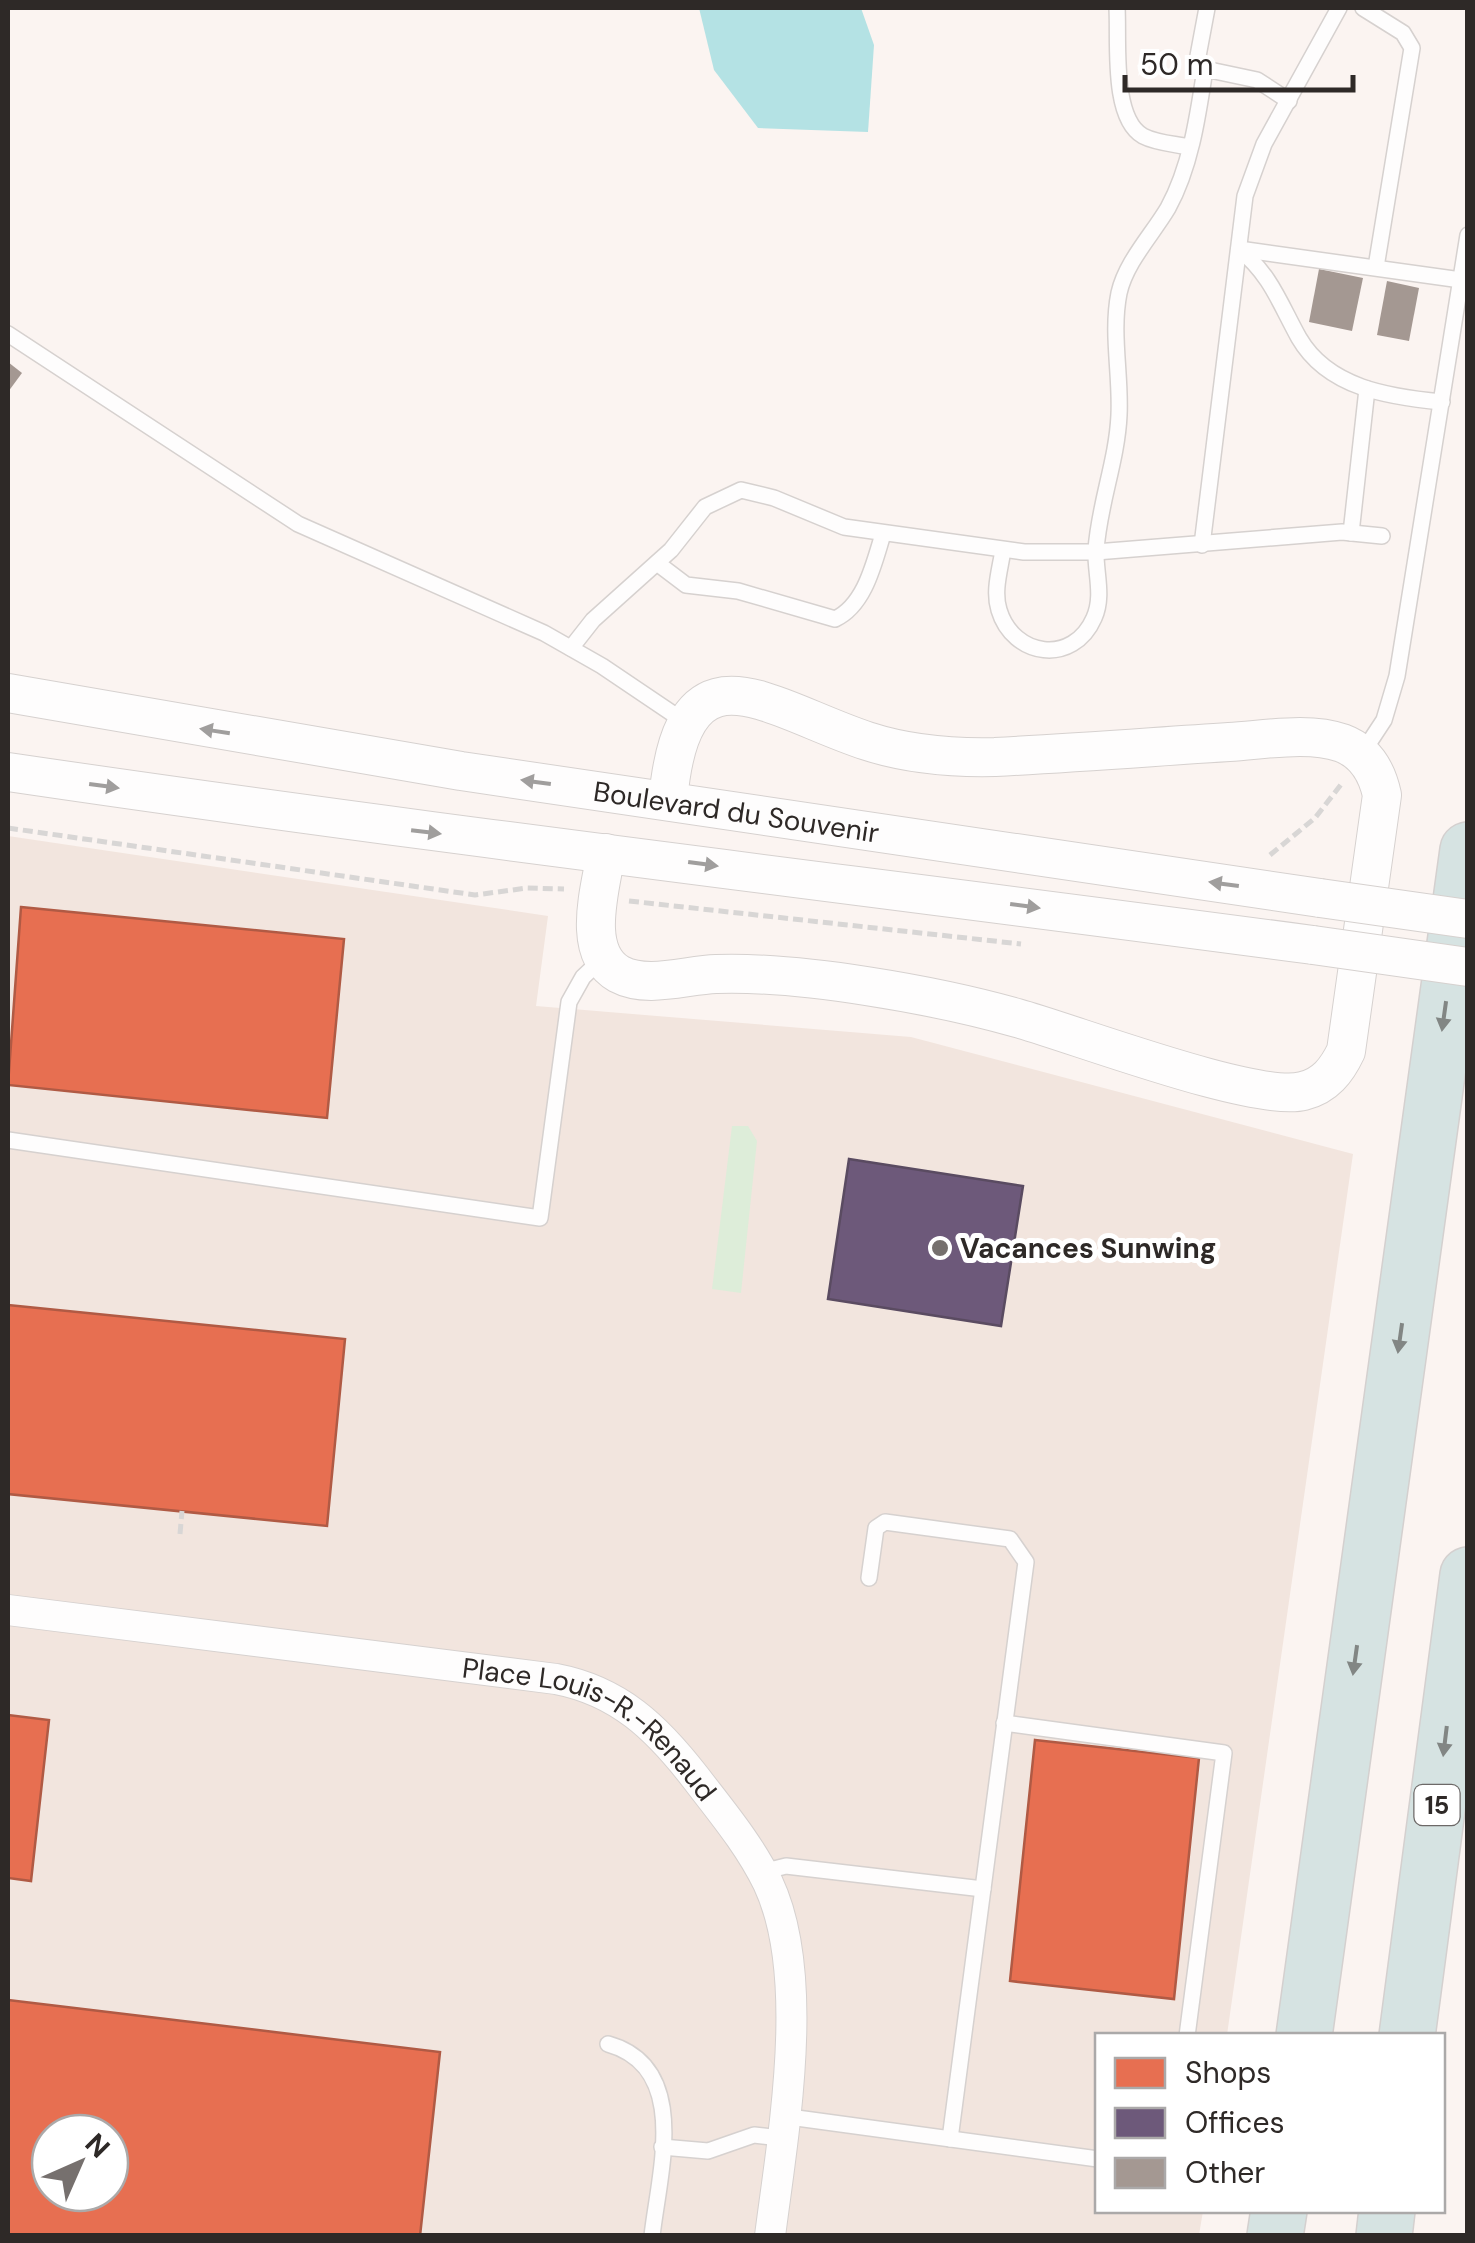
<svg xmlns="http://www.w3.org/2000/svg" width="1475" height="2243" font-family="'DM Sans',sans-serif">
	<style>
		.built { fill: #f2e5de; fill-rule: evenodd }
		.green { fill: #ddedd9 }
		.water { fill: #b4e2e4 }
		.shops { fill: #e76f51; stroke: #b05a44; stroke-width: 2.5; fill-rule: evenodd }
		.offices { fill: #6d597a; stroke: #5a4b61; stroke-width: 2.5 }
		.building { fill: #a49892 }
		.lines { fill: none; stroke-linecap: round; stroke-linejoin: round }
		.service-casing { stroke: #d6d1cf; stroke-width: 18 }
		.minor-casing { stroke: #d6d1cf; stroke-width: 32 }
		.tertiary-casing { stroke: #d6d1cf; stroke-width: 40 }
		.motorway-casing { stroke: #d4d0cf; stroke-width: 58 }
		.path { stroke: #d8d6d5; stroke-width: 5; stroke-dasharray: 10 5; stroke-linecap: butt }
		.service { stroke: #fefdfd; stroke-width: 15 }
		.minor { stroke: #fefdfd; stroke-width: 30 }
		.tertiary { stroke: #fefdfd; stroke-width: 38 }
		.motorway { stroke: #d6e3e2; stroke-width: 55 }
		.tertiary-bridge-casing { stroke: #d6d1cf; stroke-width: 40; stroke-linecap: butt }
		.tertiary-bridge { stroke: #fefdfd; stroke-width: 38 }
		.oneway { fill: #a09e9d }
		.oneway2 { fill: #828684 }
		.poi-dot { fill: #76706e; stroke: #fff; stroke-width: 4 }
		.labels { text-anchor: middle; dominant-baseline: central; stroke-width: 10; stroke-linejoin: round; paint-order: stroke }
		.shield { fill: #fff; stroke: #6d6968; stroke-width: 2.5 }
		.shield-label { font-size: 25px; font-weight: bold; fill: #2e2927 }
		.street-label { font-size: 28px; fill: #2e2927; stroke: #fff }
		.poi-label { font-size: 28px; font-weight: bold; fill: #2e2927; stroke: #fff; text-anchor: start }
	</style>
	<rect width="100%" height="100%" fill="#fbf4f1"/>
	<path class="built" d="M8 836 548 916 536 1006 911 1037 1353 1154 1227 2035 1098 2036V2210L1203 2211 1199 2235 8 2236ZM50 2133H110V2193H50Z"/>
	<path class="green" d="M732 1126H748L757 1141 741 1293 712 1289Z"/>
	<path class="water" d="M699 8H861L874 45 868 132 758 128 714 70Z"/>
	<g class="shops">
		<path d="M21 907 344 939 327 1118 8 1085Z"/>
		<path d="M8 1305 345 1339 327 1526 8 1494Z"/>
		<path d="M8 1715 49 1720 31 1881 8 1878Z"/>
		<path d="M1035 1740 1199 1758 1174 1999 1010 1981Z"/>
		<path d="M8 2000 440 2052 420 2236H8ZM50 2133H110V2193H50Z"/>
	</g>
	<path class="offices" d="M849 1159 1023 1186 1001 1326 828 1299Z"/>
	<g class="building">
		<path d="M1319 269 1363 278 1352 331 1309 322Z"/>
		<path d="M1387 281 1419 288 1409 341 1377 335Z"/>
		<path d="M8 362 22 373 8 392Z"/>
	</g>
	<g class="lines">
		<g class="service-casing">
			<g id="service">
				<path d="M1117 8C1119 40 1111 118 1143 136 1156 143 1175 144 1189 147"/>
				<path d="M1363 8 1403 33 1412 48 1376 267"/>
				<path d="M1205 69 1198 56 1207 8"/>
				<path d="M1239 249C1271 275 1280 304 1299 338 1328 388 1389 397 1442 402"/>
				<path d="M1239 249 1461 280"/>
				<path d="M8 334 298 524 544 633 602 666 685 722"/>
				<path d="M1351 533 1367 389"/>
				<path d="M1202 545 1245 196 1264 144 1339 8"/>
				<path d="M1003 550C1000 570 993 591 999 610 1013 657 1073 666 1094 618 1104 596 1095 572 1096 550 1099 504 1117 461 1119 415 1121 375 1111 333 1119 293 1126 262 1152 235 1168 208 1191 166 1198 115 1205 69L1257 80 1289 101"/>
				<path d="M657 563 686 585 738 591 835 619C865 605 874 563 883 534"/>
				<path d="M571 648 593 620 671 550 705 507 741 490 774 498 844 527 1024 552H1096L1342 532 1382 536"/>
				<path d="M1361 755 1384 720 1397 676 1468 235"/>
				<path d="M8 1140 540 1218 569 1002 583 977 602 959"/>
				<path d="M869 1578 876 1528 885 1522 1010 1539 1026 1562 950 2139"/>
				<path d="M1004 1723 1224 1753 1187 2036"/>
				<path d="M762 1872 786 1866 983 1889"/>
				<path d="M608 2044C691 2067 659 2173 652 2236"/>
				<path d="M782 2116 1098 2159"/>
				<path d="M662 2147 708 2151 754 2135 780 2138"/>
			</g>
		</g>
		<g class="minor-casing">
			<g id="minor">
				<path id="s1" d="M8 1610 556 1679C619 1691 657 1728 695 1777 721 1811 749 1844 768 1883 812 1976 783 2134 770 2236"/>
			</g>
		</g>
		<g class="tertiary-casing">
			<g id="tertiary">
				<path id="s2" d="M8 693 461 771 1320 898"/>
				<path d="M8 772C442 836 878 887 1313 945"/>
				<path d="M606 853C601 887 580 952 619 974 647 989 686 975 716 974 800 971 936 995 1017 1018 1075 1034 1255 1103 1303 1091 1325 1086 1337 1070 1346 1051L1382 795C1377 772 1366 752 1342 743 1309 731 1264 740 1229 742 1151 747 1073 753 995 757 953 758 907 754 867 741 767 708 683 634 668 800"/>
			</g>
		</g>
		<g class="motorway-casing">
			<g id="motorway">
				<path d="M1304 2036 1468 850"/>
				<path d="M1407 2036 1468 1575"/>
				<path d="M1275 2236 1279 2210"/>
				<path d="M1384 2236 1387 2210"/>
			</g>
		</g>
		<g class="path">
			<path d="M8 828 475 895 527 888 564 889"/>
			<path d="M1270 855 1315 818 1343 782"/>
			<path d="M629 901 1021 944"/>
			<path d="M180 1534 182 1511"/>
		</g>
		<use href="#service" class="service"/>
		<use href="#minor" class="minor"/>
		<use href="#tertiary" class="tertiary"/>
		<use href="#motorway" class="motorway"/>
		<g class="tertiary-bridge-casing">
			<g id="tertiary-bridge">
				<path d="M1320 898 1468 919"/>
				<path d="M1313 945 1468 967"/>
			</g>
		</g>
		<use href="#tertiary-bridge" class="tertiary-bridge"/>
	</g>
	<defs><path id="oneway-solid" d="M-6-.8H1V-3.2L6.5 0L1 3.2V.8H-6Z" transform="scale(2.5)"/></defs>
	<g class="oneway">
		<use href="#oneway-solid" transform="translate(215 731) rotate(-171)"/>
		<use href="#oneway-solid" transform="translate(536 782) rotate(-172)"/>
		<use href="#oneway-solid" transform="translate(104 786) rotate(8)"/>
		<use href="#oneway-solid" transform="translate(426 832) rotate(7)"/>
		<use href="#oneway-solid" transform="translate(703 864) rotate(8)"/>
		<use href="#oneway-solid" transform="translate(1224 884) rotate(-172)"/>
		<use href="#oneway-solid" transform="translate(1025 906) rotate(8)"/>
	</g>
	<g class="oneway2">
		<use href="#oneway-solid" transform="translate(1444 1016) rotate(98)"/>
		<use href="#oneway-solid" transform="translate(1400 1338) rotate(98)"/>
		<use href="#oneway-solid" transform="translate(1355 1660) rotate(98)"/>
		<use href="#oneway-solid" transform="translate(1445 1741) rotate(97)"/>
	</g>
	<circle class="poi-dot" cx="940" cy="1248" r="10"/>
	<g class="labels">
		<rect class="shield" x="1414.5" y="1785" width="45" height="40" rx="8"/>
		<g class="shield-label">
			<text x="1437" y="1805">15</text>
		</g>
		<g class="street-label">
			<text stroke="none"><textPath href="#s2" startOffset="738">Boulevard du Souvenir</textPath></text>
			<text stroke="none"><textPath href="#s1" startOffset="605">Place Louis-R.-Renaud</textPath></text>
		</g>
		<g class="poi-label">
			<text x="960" y="1248">Vacances Sunwing</text>
		</g>
	</g>
	<rect width="1475" height="2243" fill="none" stroke="#2e2927" stroke-width="20"/>
	<rect x="1095" y="2033" width="350" height="180" fill="#ffffff" stroke="#aba9a9" stroke-width="2.5"/>
	<rect x="1115" y="2058" width="50" height="30" fill="#e76f51" stroke="#aba9a9" stroke-width="2.5"/>
	<text x="1185" y="2083" font-size="30" fill="#2e2927">Shops</text>
	<rect x="1115" y="2108" width="50" height="30" fill="#6d597a" stroke="#aba9a9" stroke-width="2.5"/>
	<text x="1185" y="2133" font-size="30" fill="#2e2927">Offices</text>
	<rect x="1115" y="2158" width="50" height="30" fill="#a49892" stroke="#aba9a9" stroke-width="2.5"/>
	<text x="1185" y="2183" font-size="30" fill="#2e2927">Other</text>
	<g transform="translate(80 2163) rotate(45)"><circle r="48" fill="#ffffff" stroke="#aba9a9" stroke-width="2.5"/>
	<path d="M0-8L18 38L0 25L-18 38Z" fill="#76706e"/>
	<text y="-15" font-size="28" font-weight="bold" text-anchor="middle" fill="#2e2927">N</text>
	</g>
	<path d="M1125 75v15h228v-15" fill="none" stroke="#2e2927" stroke-width="5"/>
	<text x="1140" y="75" font-size="30" fill="#2e2927" stroke="#ffffff" stroke-width="8" paint-order="stroke">50 m</text>
</svg>
